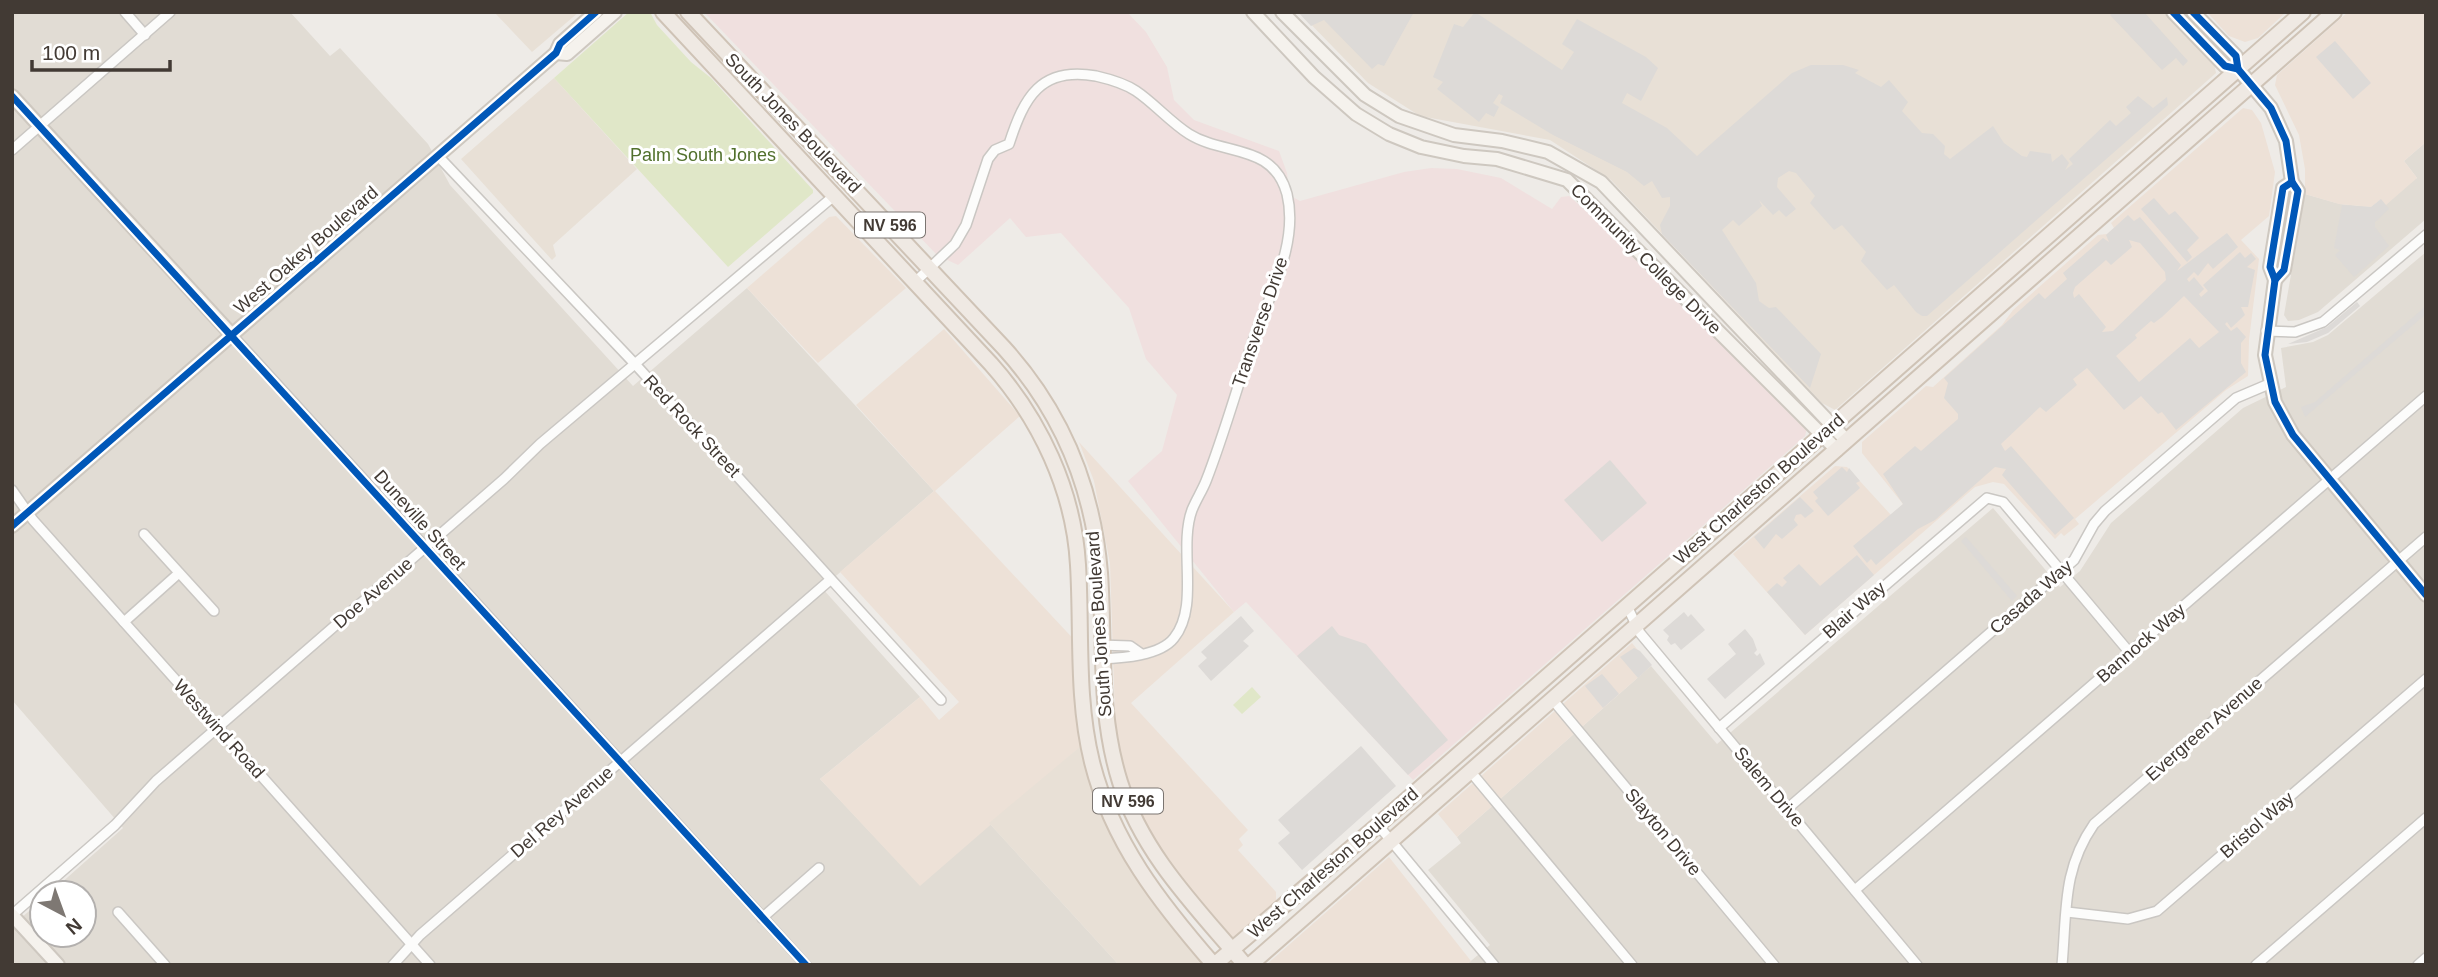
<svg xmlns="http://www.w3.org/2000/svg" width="2438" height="977" font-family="Arial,sans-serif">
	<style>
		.residential { fill: #e1dcd4 }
		.commercial { fill: #ede1d7 }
		.education { fill: #e8e0d6 }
		.medical { fill: #f0e0df }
		.green { fill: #e0e7c8 }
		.parking { fill: #dddad7; fill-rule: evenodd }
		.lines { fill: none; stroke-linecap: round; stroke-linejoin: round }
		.street-casing { stroke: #cac7c3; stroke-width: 12 }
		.secondary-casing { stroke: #cec8c0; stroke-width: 16 }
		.primary-casing { stroke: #cfc3b6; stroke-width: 18 }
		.street { stroke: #fcfcfb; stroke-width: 9 }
		.secondary { stroke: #f5f2ed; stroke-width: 12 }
		.primary { stroke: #efe9e3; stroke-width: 14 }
		.cycleway-casing { stroke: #fff; stroke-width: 11 }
		.cycleway { stroke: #0057b8; stroke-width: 7 }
		.labels { text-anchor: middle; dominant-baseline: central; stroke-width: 6; stroke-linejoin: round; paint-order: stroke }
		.shield { fill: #fff; stroke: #7b7571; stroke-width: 2 }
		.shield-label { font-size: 16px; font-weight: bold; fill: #423a34 }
		.street-label { font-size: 18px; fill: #423a34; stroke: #fff }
		.park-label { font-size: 18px; fill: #51702c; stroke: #fff }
	</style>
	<rect width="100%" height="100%" fill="#eeebe7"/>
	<g class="residential">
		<path d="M12 12H290L330 56 340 48 382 94 428 144 450 185 633 386 747 288 934 491 822 588 920 697 820 779 920 885 990 824 1119 965H12V913L21 918 42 900V935H84V893H50L123 828 12 700Z"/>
		<path d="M2426 142V219L2318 312 2299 320 2288 321 2284 315 2305 194 2340 204 2371 207 2417 178 2404 161Z"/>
		<path d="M2426 252V965H1466L1490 945 1428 870 1461 843 1457 837 1651 666 1717 744 1993 508 2060 587 2080 571 2111 523 2243 408 2286 387 2281 348 2313 342 2328 335Z"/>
	</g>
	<g class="commercial">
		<path d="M2207 12H2286L2258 38 2245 42 2229 36Z"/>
		<path d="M2348 12H2426V142L2404 161 2417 178 2386 205 2380 200 2371 207 2339 204 2305 194V169L2299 135 2275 85 2277 75Z"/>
		<path d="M2243 108 2252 110 2261 123 2275 172 2269 216 2241 240 2259 259 2249 340 2248 376 2226 390 2075 519 2079 524 2064 536 2061 533 2055 539 2004 484 1993 482 1975 487 1805 635 1733 554 1835 466 1847 467 1891 515 1903 504 1862 453V442L1926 386 1933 387 2002 325 2013 310 2098 235 2107 234 2114 228 2111 223Z"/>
		<path d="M836 216 906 288 818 363 747 288 829 217Z"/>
		<path d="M944 329 1020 416 935 491 1080 646 1087 741 920 886 820 779 920 697 939 720 959 702 840 572 934 491 856 405Z"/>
		<path d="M1079 442 1234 612 1131 703 1248 830 1239 839 1243 845 1238 850 1276 892V911L1232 950 1138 824 1106 725 1115 717 1110 563 1094 481Z"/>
		<path d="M1632 643 1651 666 1457 837 1438 814Z"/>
		<path d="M1389 857 1471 961 1466 965H1266Z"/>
	</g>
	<g class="education">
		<path d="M494 12H579L532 52Z"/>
		<path d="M1299 12H2163L2214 64 2216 73 1835 410 1822 403 1611 180 1550 140 1420 116 1368 83Z"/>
		<path d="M554 78 637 169 553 245 556 256 552 260 461 159Z"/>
		<path d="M1087 741 1118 831 1214 965H1119L989 823Z"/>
	</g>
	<path class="medical" d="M704 12H1127L1146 32 1167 67 1174 100 1194 120 1279 151 1287 173 1289 195 1300 201 1404 172 1431 168 1457 169 1501 178 1552 209 1561 197 1569 196 1632 251 1807 428 1805 436 1413 780 1246 602 1234 612 1128 481 1162 451 1177 395 1146 359 1129 308 1061 233 1026 237 1010 218 958 265 937 255Z"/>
	<g class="green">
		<path d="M629 12H650L657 25 691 62 711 78 813 190V193L728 267 554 78Z"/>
		<path d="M1252 687 1261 697 1242 714 1233 705Z"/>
	</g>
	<g class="parking">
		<path d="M1298 12H1414L1384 66 1378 64 1372 69 1324 20 1311 26Z"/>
		<path d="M1475 12 1562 70 1574 52 1562 44 1577 19 1646 57 1658 68 1641 101 1627 93 1622 103 1667 128 1697 156 1792 73 1811 65H1843L1859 70 1855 73 1881 87 1889 80 1908 102 1902 111 1922 133 1933 134 1945 146 1944 154 1950 159 1993 126 2004 143 2022 156 2027 157 2030 151 2051 154 2052 162 2062 154 2069 163 2065 170 2073 164 2069 159 2110 120 2116 126 2131 113 2126 107 2138 96 2153 108 2167 97 2168 105 1927 316H1922L1916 312 1894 285 1887 290 1861 261 1866 252 1842 225 1834 230 1810 203 1815 196 1796 173 1789 171 1778 178 1777 187 1796 209 1786 217 1779 210 1773 215 1759 200 1762 206 1739 226 1733 220 1722 230 1756 283 1759 301 1769 308 1776 307 1821 354 1810 388 1662 234 1660 225 1670 206V197L1662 198 1652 181 1644 186 1627 172 1553 135 1500 103 1503 96 1499 94 1493 103 1499 107 1494 117 1486 113 1479 122 1437 89 1443 82 1433 77 1454 24 1463 27Z"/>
		<path d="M2113 12H2144L2188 61 2183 66 2176 58 2162 70 2110 15Z"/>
		<path d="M2335 41 2371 83 2353 99 2316 57Z"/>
		<path d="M2154 198 2169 215 2175 211 2199 238 2187 250 2192 257 2187 262 2141 209Z"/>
		<path d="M2381 199 2389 209 2375 222V227L2389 246 2354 277 2335 255 2340 250 2334 248 2342 205 2371 207Z"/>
		<path d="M2128 215 2134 221 2140 217 2181 265 2177 271 2227 233 2238 247 2213 269 2208 263 2198 276 2194 272 2187 279 2189 282 2194 277 2204 289 2199 294 2201 297 2208 291 2203 285 2240 252 2245 258 2251 253 2256 259 2247 267 2255 270 2248 307H2241L2245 315 2231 328 2227 322 2225 324 2231 331 2237 327 2246 337 2241 343V363L2246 372 2176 430 2162 412 2158 414 2141 396 2124 410 2087 368 2073 379 2077 385 2046 412 2040 407 2001 444 2005 451 2011 446 2074 518 2055 535 2002 475 2006 469 1995 467 1935 520 1918 529 1876 565 1871 559 1867 563 1853 546 1903 504 1883 474 1915 446 1921 451 1958 419V414L1944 398 1948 383 1944 378 2039 293 2045 299 2067 279 2063 273 2103 238 2109 242 2106 235ZM2129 240 2140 243 2165 272 2166 280 2113 331 2102 332 2106 327 2079 294 2074 298 2073 293 2075 287 2106 260 2111 265 2132 247ZM2184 296 2219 332 2199 348 2190 338 2139 382 2116 356 2137 338 2135 335 2151 321 2154 323 2162 317Z"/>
		<path d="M2357 302 2360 306 2328 333 2307 342 2288 344 2327 327Z"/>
		<path d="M2426 306V314L2305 417 2301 407 2315 402Z"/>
		<path d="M1610 460 1647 503 1602 542 1564 500Z"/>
		<path d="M1842 467 1847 472 1849 468 1860 481 1856 483 1860 488 1828 516 1815 501 1818 498 1813 492Z"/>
		<path d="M1800 497 1814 511 1805 518 1801 514 1796 515 1794 520 1798 525 1782 539 1776 534 1764 549 1754 537Z"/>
		<path d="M1966 537 2017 596 2012 601 1961 541Z"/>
		<path d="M1857 555 1874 575 1805 635 1767 592 1777 583 1782 587 1787 582 1783 578 1799 564 1820 586Z"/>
		<path d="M1684 612 1688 617 1691 614 1705 630 1681 650 1675 643 1671 645 1667 640 1669 636 1663 630Z"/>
		<path d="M1241 616 1254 631 1243 641 1249 646 1211 681 1198 666 1207 658 1201 652Z"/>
		<path d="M1332 626 1339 635 1366 644 1448 740 1408 775 1297 656Z"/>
		<path d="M1745 629 1753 639 1757 650 1754 653 1757 656 1760 653 1765 664 1725 699 1707 679 1736 654 1728 644Z"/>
		<path d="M1634 648 1640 651 1652 665 1638 678 1620 657Z"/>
		<path d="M1602 674 1619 694 1603 708 1585 686Z"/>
		<path d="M1361 746 1396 786 1302 870 1278 843 1290 833 1278 820Z"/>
	</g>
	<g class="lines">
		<g class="street-casing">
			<g id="street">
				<path d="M125 12 145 35"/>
				<path d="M12 150 170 12"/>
				<path d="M438 156 635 364 941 700"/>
				<path d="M915 282 955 244 966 225 988 159 995 150 1009 144C1024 98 1040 66 1096 76 1109 79 1124 83 1136 91 1154 103 1170 122 1189 134 1224 156 1273 143 1287 194 1299 244 1269 295 1253 341 1237 387 1224 435 1206 481 1202 491 1196 500 1192 510 1178 548 1200 606 1174 638 1160 656 1122 658 1101 659"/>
				<path d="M2266 331 2295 332 2323 322 2426 235"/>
				<path d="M232 335 806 965"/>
				<path d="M12 490 33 520 430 965"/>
				<path d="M144 534 214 611"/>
				<path d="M1627 606 1640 633 1917 965"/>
				<path d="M124 622 179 573"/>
				<path d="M1100 645 1130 646 1140 653"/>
				<path d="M1552 699 1774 965"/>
				<path d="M1719 728 1987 498 2003 502 2130 653"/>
				<path d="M1470 771 1632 965"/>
				<path d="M1787 809 2074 560 2094 524 2105 511 2236 398 2269 384"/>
				<path d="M1378 825 1494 965"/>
				<path d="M1855 890 2426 396"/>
				<path d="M118 912 165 965"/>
				<path d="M2067 912 2128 919 2157 911 2426 679"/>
				<path d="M12 915 115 825 156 781 504 479 540 444 835 195"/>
				<path d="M762 918 819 868"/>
				<path d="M393 965 420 935 830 580"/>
				<path d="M2062 965C2067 911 2062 870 2094 824L2426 537"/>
				<path d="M2256 965 2426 818"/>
				<path d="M2418 965 2426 958"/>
			</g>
		</g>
		<g class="secondary-casing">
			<g id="secondary">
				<path d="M1253 12 1314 77 1356 114 1389 134 1421 147 1464 156 1497 159 1567 180 1837 450"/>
				<path d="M1282 12 1365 95 1399 116 1454 135 1502 141 1548 152 1601 182 1847 441"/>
				<path d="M2173 12 2225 66 2238 69"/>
				<path d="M2193 12 2236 56 2238 69 2271 108 2286 141 2292 182 2298 191 2284 270 2275 280"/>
				<path d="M556 53 567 54 615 12"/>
				<path d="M12 96 232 335"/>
				<path d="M2292 182 2283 188 2270 267 2275 280 2265 355 2275 402 2293 435 2426 595"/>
				<path d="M12 526 556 53 560 44 596 12"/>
				<path d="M12 915 58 965"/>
			</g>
		</g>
		<g class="primary-casing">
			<g id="primary">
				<path d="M663 12 991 364C1040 419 1074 491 1078 565 1082 631 1076 697 1092 762 1112 842 1160 903 1214 965"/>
				<path d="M688 12 1004 348C1061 411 1093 488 1100 573 1105 645 1098 712 1120 782 1143 855 1197 908 1245 965"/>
				<path d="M1214 965 1378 825 2303 12"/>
				<path d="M1250 965 2334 12"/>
			</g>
		</g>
		<use href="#street" class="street"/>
		<use href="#secondary" class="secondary"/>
		<use href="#primary" class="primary"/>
		<g class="cycleway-casing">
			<g id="cycleway">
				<path d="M2173 12 2225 66 2238 69"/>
				<path d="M2193 12 2236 56 2238 69 2271 108 2286 141 2292 182 2298 191 2284 270 2275 280"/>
				<path d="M12 96 806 965"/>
				<path d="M2292 182 2283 188 2270 267 2275 280 2265 355 2275 402 2293 435 2426 595"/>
				<path d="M12 526 556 53 560 44 596 12"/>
			</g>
		</g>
		<use href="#cycleway" class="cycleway"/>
	</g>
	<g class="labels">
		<g class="shield">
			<rect x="855" y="212.5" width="70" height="25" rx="5"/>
			<rect x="1093" y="788.5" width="70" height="25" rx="5"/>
		</g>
		<g class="shield-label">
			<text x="890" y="225">NV 596</text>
			<text x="1128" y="801">NV 596</text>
		</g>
		<g class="street-label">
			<text transform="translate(793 123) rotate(46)">South Jones Boulevard</text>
			<text transform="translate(306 250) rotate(-41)">West Oakey Boulevard</text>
			<text transform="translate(1646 259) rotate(45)">Community College Drive</text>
			<text transform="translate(1260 322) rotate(-71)">Transverse Drive</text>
			<text transform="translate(692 426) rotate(47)">Red Rock Street</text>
			<text transform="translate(1759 489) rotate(-41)">West Charleston Boulevard</text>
			<text transform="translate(420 520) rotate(48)">Duneville Street</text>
			<text transform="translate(373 593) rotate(-41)">Doe Avenue</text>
			<text transform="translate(2031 597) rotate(-41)">Casada Way</text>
			<text transform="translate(1854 610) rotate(-41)">Blair Way</text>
			<text transform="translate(1099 624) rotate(-94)">South Jones Boulevard</text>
			<text transform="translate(2141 643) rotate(-41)">Bannock Way</text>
			<text transform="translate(219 729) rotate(48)">Westwind Road</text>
			<text transform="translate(2204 729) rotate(-41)">Evergreen Avenue</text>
			<text transform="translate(1769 787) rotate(50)">Salem Drive</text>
			<text transform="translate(562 812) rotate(-41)">Del Rey Avenue</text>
			<text transform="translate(2257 825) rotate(-41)">Bristol Way</text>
			<text transform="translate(1663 832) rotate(50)">Slayton Drive</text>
			<text transform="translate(1333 863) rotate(-41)">West Charleston Boulevard</text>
		</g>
		<g class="park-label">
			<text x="703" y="155">Palm South Jones</text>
		</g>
	</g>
	<rect width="2438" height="977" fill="none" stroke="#423a34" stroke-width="28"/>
	<g transform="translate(63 914) rotate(139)"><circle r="33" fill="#ffffff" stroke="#b3b0ae" stroke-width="2"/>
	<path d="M0-5L12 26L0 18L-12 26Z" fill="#7e7873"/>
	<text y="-10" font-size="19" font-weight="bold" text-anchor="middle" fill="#423a34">N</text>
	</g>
	<path d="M32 60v10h138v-10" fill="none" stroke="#423a34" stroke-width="3.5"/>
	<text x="42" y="60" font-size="21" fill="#423a34" stroke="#ffffff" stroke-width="5" paint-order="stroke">100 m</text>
</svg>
